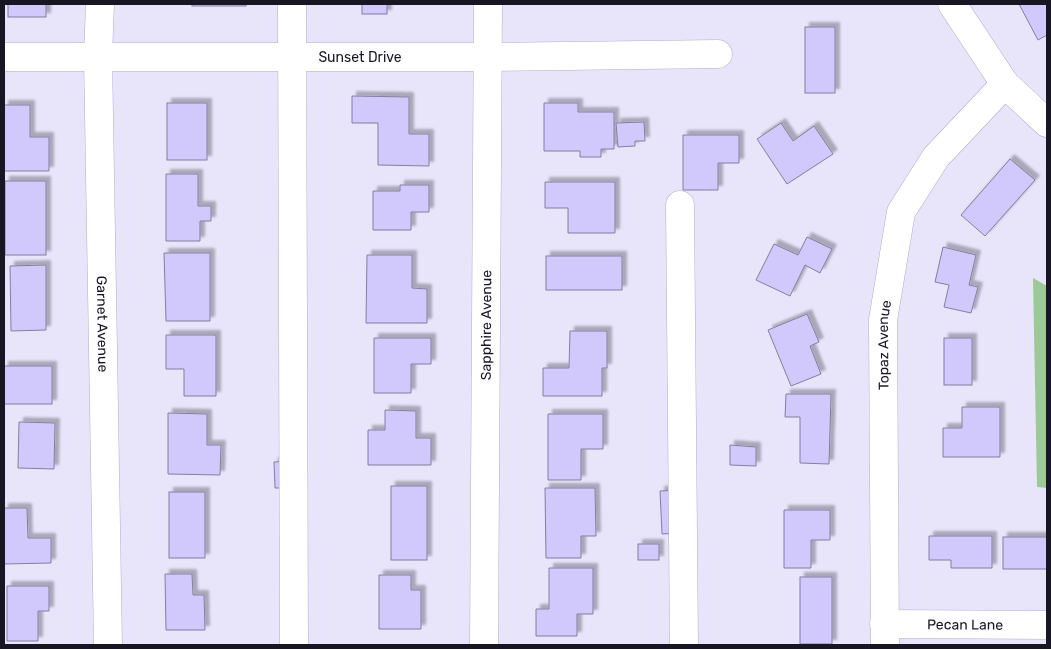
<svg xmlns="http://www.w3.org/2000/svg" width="1051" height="649" font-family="Rubik,sans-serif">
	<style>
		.green { fill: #9dc996 }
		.building { fill: #d1c8fb; stroke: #847f9f; filter: url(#shadow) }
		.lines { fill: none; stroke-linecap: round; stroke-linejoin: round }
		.minor-casing { stroke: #b1acce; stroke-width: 29 }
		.minor { stroke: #fff; stroke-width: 28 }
		.labels { text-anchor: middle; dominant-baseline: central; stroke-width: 4; stroke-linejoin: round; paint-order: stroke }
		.street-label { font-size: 14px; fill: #181623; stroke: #e8e5fb }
	</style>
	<defs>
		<filter id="shadow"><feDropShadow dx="4.5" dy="-4.5" stdDeviation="1" flood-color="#0004"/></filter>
	</defs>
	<rect width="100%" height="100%" fill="#e8e5fb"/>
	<path class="green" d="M1033 278 1047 286V488L1037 487Z"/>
	<g class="building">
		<rect x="8" y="4" width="38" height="13"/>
		<rect x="192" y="4" width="54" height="2"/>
		<rect x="362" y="4" width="25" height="10"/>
		<path d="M1019 4H1047V35L1038 40Z"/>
		<rect x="805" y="27" width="30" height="66"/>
		<path d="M352 96 409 97V134H429V166L378 165V123H352Z"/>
		<rect x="167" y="103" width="40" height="57"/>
		<path d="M544 103H578V112H614V149H601V157H580V151H544Z"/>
		<path d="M4 105H30V137H49V171H4Z"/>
		<path d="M644 122 645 141H635V146L618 147 616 123Z"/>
		<path d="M781 123 793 141 814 126 833 154 787 184 757 139Z"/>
		<path d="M683 135H739V163H718V190H683Z"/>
		<path d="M1010 159 1035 180 985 236 961 215Z"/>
		<path d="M166 174H198V206H211V221H200V241H166Z"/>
		<rect x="5" y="181" width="41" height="74"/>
		<path d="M545 182H615V233H568V208H545Z"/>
		<path d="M400 185H429V212H411V230H373V191H400Z"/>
		<path d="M807 237 832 249 820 273 805 265 790 296 756 280 774 244 798 255Z"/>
		<path d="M943 247 976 255 969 285 978 287 971 313 944 307 949 285 935 282Z"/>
		<path d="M164 253H210V321H166Z"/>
		<path d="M367 255H412V288L427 289V323H366Z"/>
		<rect x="546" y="256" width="76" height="34"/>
		<path d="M46 265V330L11 331 10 266Z"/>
		<path d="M807 314 819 342 810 346 821 374 791 386 768 330Z"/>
		<path d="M570 331H607V368H602V396H543V368H569Z"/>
		<path d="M166 335H216V396H184V369H166Z"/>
		<path d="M374 338H431V364H411V393H374Z"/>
		<rect x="944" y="338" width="28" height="47"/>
		<rect x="4" y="366" width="48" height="38"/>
		<path d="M786 394H831L829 464 800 463V417H785Z"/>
		<path d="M962 407H1000V457H943V428H962Z"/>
		<path d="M385 410 416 411V438H431V465H368V430H385Z"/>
		<path d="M168 413 207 414V445H221L220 475 168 474Z"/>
		<path d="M548 414H603V449H581V480H548Z"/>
		<path d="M19 422 55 423 54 469 18 468Z"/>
		<path d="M730 445 756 447V466L730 465Z"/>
		<path d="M289 461V488H275L274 462Z"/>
		<rect x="391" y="486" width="36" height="74"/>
		<path d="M545 488H595L596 536H581V558H546Z"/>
		<path d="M677 490 678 533 662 534 660 491Z"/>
		<rect x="169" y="492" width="36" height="66"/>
		<path d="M4 508H27L28 538H51V563L4 564Z"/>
		<path d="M784 510H830V540H811V568H784Z"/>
		<path d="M929 536H992V568H951V560H929Z"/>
		<rect x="1003" y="537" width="44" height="32"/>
		<rect x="638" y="544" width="21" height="16"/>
		<path d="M549 568H593V614H577V636H536V609H549Z"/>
		<path d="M165 574H192L193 595H204L205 630H166Z"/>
		<path d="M379 575H411V590H421V629H379Z"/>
		<rect x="800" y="577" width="32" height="67"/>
		<path d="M7 586H49V611H38V641H7Z"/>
	</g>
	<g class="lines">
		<g class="minor-casing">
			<g id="minor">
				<path id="s1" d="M100 4 98 56 108 645"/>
				<path d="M292 4 294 645"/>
				<path d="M952 4 1005 84 1047 123"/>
				<path id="s2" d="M4 57H488L718 54"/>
				<path d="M680 205 684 645"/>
				<path id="s3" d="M884 624 1047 625"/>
				<path id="s4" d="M484 645 488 4"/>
				<path id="s5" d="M885 645 883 320 901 212 936 157 1005 84"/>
			</g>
		</g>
		<use href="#minor" class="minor"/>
	</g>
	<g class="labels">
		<g class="street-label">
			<text stroke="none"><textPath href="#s2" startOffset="356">Sunset Drive</textPath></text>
			<text stroke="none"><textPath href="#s1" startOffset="320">Garnet Avenue</textPath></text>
			<text stroke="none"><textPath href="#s4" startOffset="320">Sapphire Avenue</textPath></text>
			<text stroke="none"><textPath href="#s5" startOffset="300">Topaz Avenue</textPath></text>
			<text stroke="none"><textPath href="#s3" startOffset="81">Pecan Lane</textPath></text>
		</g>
	</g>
	<rect width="1051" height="649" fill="none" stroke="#181623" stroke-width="10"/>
</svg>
